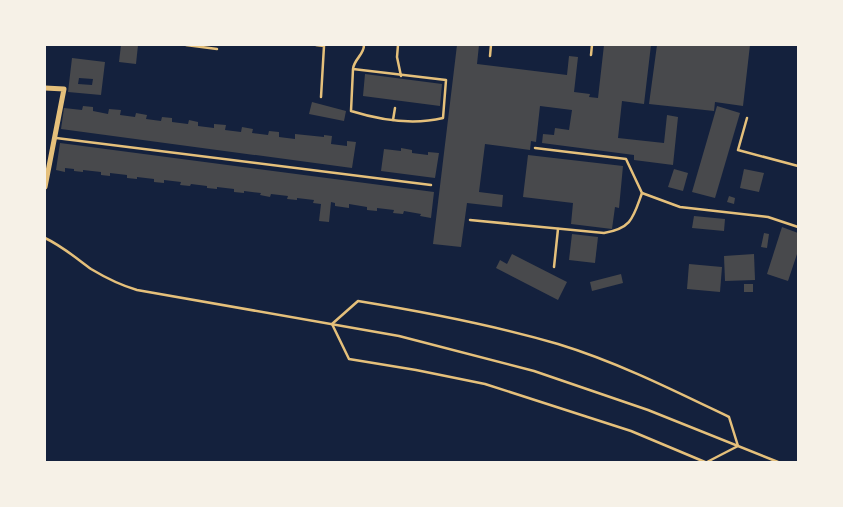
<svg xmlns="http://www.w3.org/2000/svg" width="843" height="507" font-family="'Work Sans',sans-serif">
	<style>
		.building { fill: #48494c; fill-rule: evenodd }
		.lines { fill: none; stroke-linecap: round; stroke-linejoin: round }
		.service { stroke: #e5c07b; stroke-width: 2.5 }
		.minor { stroke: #e5c07b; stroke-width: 5 }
	</style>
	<rect width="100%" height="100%" fill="#14213d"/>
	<g class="building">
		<path d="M121 45H138L136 64 119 62Z"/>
		<path d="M457 45H479L477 64 567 75 569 56 578 57 574 92 590 94 589 97 598 98 604 45H651L644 104 622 101 618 138 664 143 667 115 678 117 673 165 634 160V155L542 143 543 134 554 135 555 128 569 130 572 110 540 106 536 142 531 141 530 150 485 144 479 192 503 195 502 207 467 203 461 247 433 244Z"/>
		<path d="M657 45H750L743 106 715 102 714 111 649 104Z"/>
		<path d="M72 58 105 62 101 95 68 92ZM79 78 93 79 92 85 78 84Z"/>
		<path d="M365 74 442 84 440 106 363 96Z"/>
		<path d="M312 102 346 111 344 121 309 114Z"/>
		<path d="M83 106 93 107V111L108 114 109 109 121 110 120 115 135 117 136 113 147 115 146 119 161 121 162 117 172 118V122L188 124 189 120 198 122V126L214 128V124L226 125 225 130 241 132 242 127 253 129 252 133 268 135 269 131 279 132V137L295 139V134L324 137V135L332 136 331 144 347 146V141L356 142 352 168 61 129 64 108 82 110Z"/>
		<path d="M717 106 740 113 715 198 692 192Z"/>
		<path d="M60 143 434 192 431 218 420 216 421 214 404 211 403 214 393 213 394 210 377 208V211L367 210V207L349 204V208L335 206V203L331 202 329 222 319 221 321 204 313 203 314 200 297 198V200L287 199 288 196 271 194 270 197 260 195 261 193 244 191V193L234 192V189L217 187V189L207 188V186L191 184 190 186 180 185 181 182 164 180V183L154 182V179L137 177V179L127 178V175L110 173V176L101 175V172L83 170V172L74 171V169L65 168V172L56 170Z"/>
		<path d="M401 148 412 150V153L428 155V152L439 153 435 178 381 171 384 149 401 151Z"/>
		<path d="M528 155 623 166 619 208 615 207 612 229 571 224 573 203 523 197Z"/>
		<path d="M674 169 688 173 683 191 668 187Z"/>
		<path d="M744 169 764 173 759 192 740 188Z"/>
		<path d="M729 196 735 198 734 204 727 202Z"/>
		<path d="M694 216 725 219 724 231 692 228Z"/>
		<path d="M782 227 798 233V251L788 281 767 274Z"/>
		<path d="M764 233 769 234 767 248 761 247Z"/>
		<path d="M572 234 598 237 595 263 569 260Z"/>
		<path d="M512 254 567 282 558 300 496 268 500 260 507 264Z"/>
		<path d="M754 254 755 280 725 281 724 256Z"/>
		<path d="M689 264 722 267 720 292 687 289Z"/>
		<path d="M621 274 623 283 592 291 590 282Z"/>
		<rect x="744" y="284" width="9" height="8"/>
	</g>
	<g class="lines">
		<g class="service">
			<path d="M186 45 217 49"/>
			<path d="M316 45 324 46 321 97"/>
			<path d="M398 45 397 57 401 76"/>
			<path d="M591 55 592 45"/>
			<path d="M490 56 491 45"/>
			<path d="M353 69 446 80 443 118C414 125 380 120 351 111L353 69C354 59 364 55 364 45"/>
			<path d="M747 118 738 150 798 166"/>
			<path d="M393 120 395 108"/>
			<path d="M56 138 431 185"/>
			<path d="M535 148 626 159 642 193 680 207 768 217 798 227"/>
			<path d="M470 220 604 233C632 228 633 218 642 193"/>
			<path d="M45 238C62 246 76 258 91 269 106 278 120 285 137 290L399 336 534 371 648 410 778 462"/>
			<path d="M554 267 558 229"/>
			<path d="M705 462 631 431 485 384 416 370 349 359 332 324 358 301C425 312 493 325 558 344 617 362 673 390 729 417L738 446 707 462"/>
		</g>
		<path class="minor" d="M45 88 64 89 45 187"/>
	</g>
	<rect width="843" height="507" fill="none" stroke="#f6f1e7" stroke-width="92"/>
</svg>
